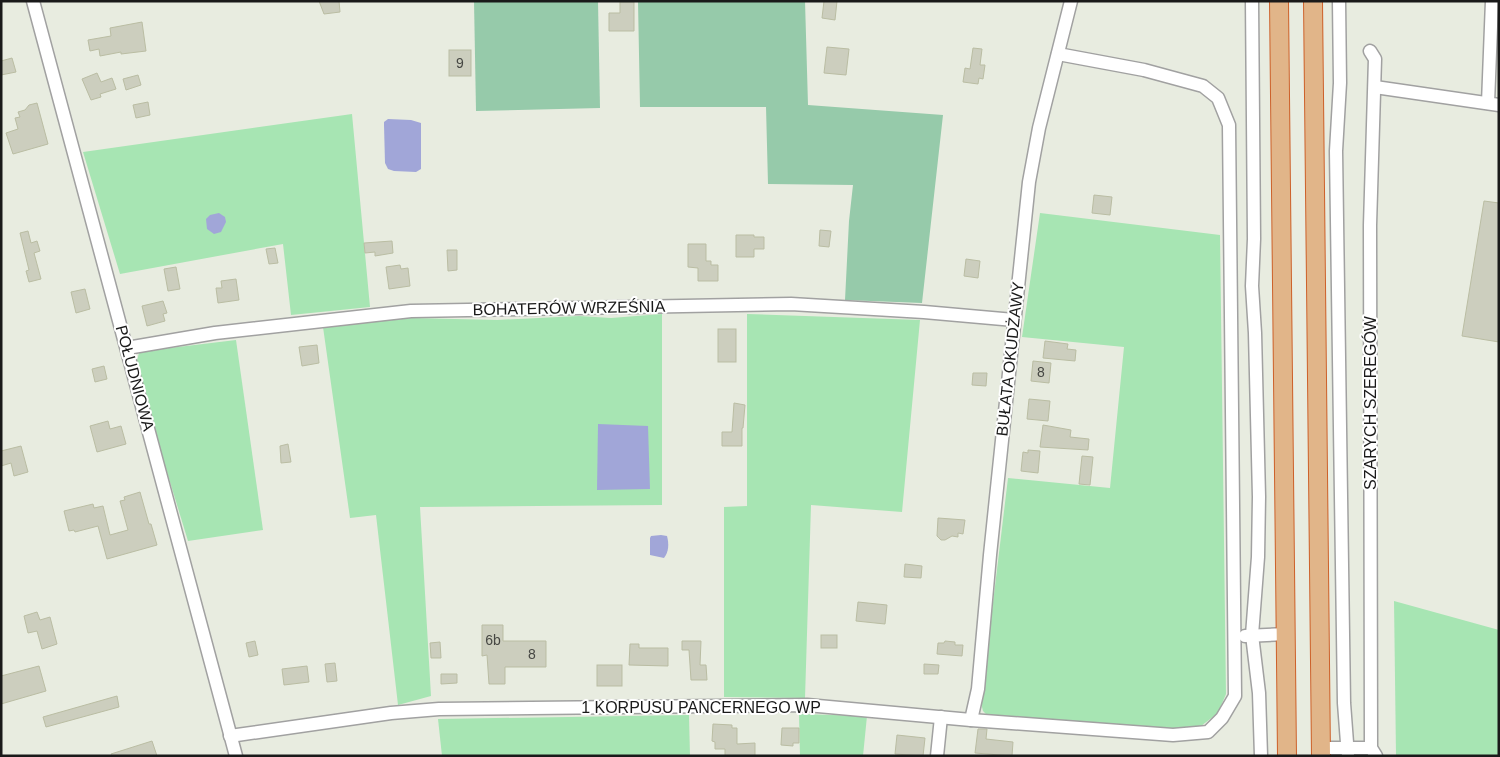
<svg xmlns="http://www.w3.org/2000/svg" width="1500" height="757" font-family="Arial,sans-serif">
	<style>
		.grass { fill: #a7e5b3 }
		.forest { fill: #96caaa }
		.water { fill: #a1a6d8 }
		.building { fill: #cccebe; stroke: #babda3 }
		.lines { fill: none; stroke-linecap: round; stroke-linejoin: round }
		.minor-casing { stroke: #a1a1a1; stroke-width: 15 }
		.highway-casing { stroke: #cd612a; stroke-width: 20 }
		.minor { stroke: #fff; stroke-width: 12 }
		.highway { stroke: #e1b589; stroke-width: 18 }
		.labels { text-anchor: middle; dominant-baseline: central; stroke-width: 4; stroke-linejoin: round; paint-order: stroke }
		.number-label { font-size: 14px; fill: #464743 }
		.street-label { font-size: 16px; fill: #1a1a1a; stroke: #fff }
	</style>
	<rect width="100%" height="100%" fill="#e8ece0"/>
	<g class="grass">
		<path d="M352 114 370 307 291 315 283 244 120 274 83 152Z"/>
		<path d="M1040 213 1220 235 1226 694 1218 713 1201 726 1171 731 990 718 983 711 981 703 1008 478 1110 488 1124 347 1022 337Z"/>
		<path d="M662 314V505L420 507 431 696 398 705 376 515 350 518 323 327 412 318 497 320 579 316 611 318Z"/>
		<path d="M747 314 920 320 902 512 811 505 805 698 724 697V507L747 506Z"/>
		<path d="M236 340 263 530 188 541 135 367 139 353 153 350Z"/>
		<path d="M1394 601 1499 630V756H1396Z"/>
		<path d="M799 714 867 716 863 756H800Z"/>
		<path d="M689 715 690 756H442L438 719Z"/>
	</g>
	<g class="forest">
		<path d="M474 1H598L600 108 476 111Z"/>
		<path d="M638 1H805L808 105 943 115 922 303 845 300 849 221 853 185 768 184 766 107H640Z"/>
	</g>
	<g class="water">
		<path d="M388 119 411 120 421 123V169L416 172 394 171 388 169 385 163 384 125V122Z"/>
		<path d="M219 213 225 217 226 222 221 232 214 234 207 229 206 219 210 215Z"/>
		<path d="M598 424 648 426 650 489 597 490Z"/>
		<path d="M661 535 667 536C669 543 669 552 664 558L650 555V538L651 536Z"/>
	</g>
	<g class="building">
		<path d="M319 1H339L340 12 324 14Z"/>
		<path d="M824 1H837L835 20 822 18Z"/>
		<path d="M620 2H634V31H609V13H620Z"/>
		<path d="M142 22 146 51 121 54V52L100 56 99 49 90 51 88 40 111 36 110 28Z"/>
		<path d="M827 47 849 49 846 75 824 73Z"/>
		<path d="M973 48 982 49 980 65H985L983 79 979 78 978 84 963 82 965 68 970 69Z"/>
		<rect x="449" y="50" width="22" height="26"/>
		<path d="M12 58 16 72 1 75V61Z"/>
		<path d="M97 73 101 82 112 78 116 89 100 94 101 97 91 100 82 79Z"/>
		<path d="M138 75 141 85 126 90 123 79Z"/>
		<path d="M148 102 150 115 136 118 133 105Z"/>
		<path d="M37 103 48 144 13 154 6 133 18 129 15 118 20 117 18 112 25 110 29 105Z"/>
		<path d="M1094 195 1112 197 1110 215 1092 213Z"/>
		<path d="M1484 201 1499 203V342L1462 336Z"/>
		<path d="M820 230 831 231 829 247 819 246Z"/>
		<path d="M28 231 31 243 37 241 40 251 34 253 41 279 29 282 26 271 29 270 20 233Z"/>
		<path d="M736 235H754V237H764V249H754V257H736Z"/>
		<path d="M392 241 393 253 375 256V252L365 253 364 243Z"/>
		<path d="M688 244H706V261H711V265H718V281H698V268L688 267Z"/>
		<path d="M275 248 278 263 269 264 266 249Z"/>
		<path d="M447 250H457V270L448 271Z"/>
		<path d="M966 259 980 261 978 278 964 276Z"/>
		<path d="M400 265 401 269 408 268 410 286 389 289 386 267Z"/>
		<path d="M176 267 180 289 168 291 164 269Z"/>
		<path d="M236 279 239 300 218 303 216 288H222L221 281Z"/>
		<path d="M85 289 90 309 76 313 71 292Z"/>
		<path d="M163 301 167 313 163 314 165 321 147 326 142 306Z"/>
		<rect x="718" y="329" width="18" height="33"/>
		<path d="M1045 341 1068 344 1067 349 1076 350 1075 361 1043 358Z"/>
		<path d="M317 345 319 363 302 366 299 347Z"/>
		<path d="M1033 361 1051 363 1049 383 1031 381Z"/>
		<path d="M104 366 107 379 95 382 92 369Z"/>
		<path d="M973 373H987L986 386 972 385Z"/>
		<path d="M1029 399 1050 401 1048 421 1027 419Z"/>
		<path d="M734 403 745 405 743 428H742V446H722V432H732Z"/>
		<path d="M108 421 110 429 121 426 126 444 97 452 90 426Z"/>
		<path d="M1043 425 1071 430 1070 437 1089 439 1088 450 1040 447Z"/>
		<path d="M288 444 291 462 281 463 280 446Z"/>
		<path d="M21 446 28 472 14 476 11 463 1 466V451Z"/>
		<path d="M1028 450 1040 451 1038 473 1021 471 1023 452 1028 453Z"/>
		<path d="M1082 456 1093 457 1090 485 1079 484Z"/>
		<path d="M140 492 149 524H151L157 545 107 559 98 526 75 532 74 530 69 531 64 511 93 504 94 508 103 506 110 535 128 530 120 501 125 500 124 497Z"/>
		<path d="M938 518 965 520 963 534 958 533V537L952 536 945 540H941L937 536Z"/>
		<path d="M905 564 922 566 921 578 904 577Z"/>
		<path d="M858 602 887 605 885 624 856 621Z"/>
		<path d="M37 612 40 620 50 617 57 644 42 649 37 631 28 633 24 616Z"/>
		<path d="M482 625H503V641H546V667H505V684H489L487 655 482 656Z"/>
		<rect x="821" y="635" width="16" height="13"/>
		<path d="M255 641 258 655 249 657 246 643Z"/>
		<path d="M682 641H701L700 665H706L707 680H691L689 650H682Z"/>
		<path d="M945 641 955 642V645H963L962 656 937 654 938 643H944Z"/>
		<path d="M440 642 441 658H431L430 643Z"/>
		<path d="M630 644H639V648H668V666L629 665Z"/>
		<path d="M335 663 337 681 327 682 325 664Z"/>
		<path d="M924 664 939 665 938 674H924Z"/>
		<rect x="597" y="665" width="25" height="21"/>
		<path d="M39 666 46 691 1 704V676Z"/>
		<path d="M307 666 309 682 284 685 282 669Z"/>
		<path d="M441 674H457V683L441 684Z"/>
		<path d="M117 696 119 707 46 727 43 717Z"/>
		<path d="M713 724 732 725V728H737V744L755 743V756H725V749H715V742L712 741Z"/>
		<path d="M782 728H799V743H793V746L781 745Z"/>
		<path d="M978 729H987L986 739 1013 742 1012 756 975 753Z"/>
		<path d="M897 735 925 738 923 756 895 754Z"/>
		<path d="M152 741 157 756H112L111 754Z"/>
	</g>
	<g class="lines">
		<g class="minor-casing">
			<g id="minor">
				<path d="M33 1 236 756"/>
				<path d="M1252 1 1254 239 1252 286 1255 333 1259 497 1258 557 1252 635 1259 693 1261 756"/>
				<path d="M1339 1 1340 83 1336 151 1344 703 1348 756"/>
				<path d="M1370 51 1375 59 1370 225 1371 748 1376 756"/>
				<path d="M1375 87 1499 105"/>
				<path d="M1488 103 1492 1"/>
				<path d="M127 348 215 333 411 311 791 304 924 312 1014 320"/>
				<path d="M1245 636 1286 634"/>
				<path d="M971 720 978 689 990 555 1029 182 1039 128 1071 1"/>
				<path d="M230 736 391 713 439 709 807 705 971 720 1173 735 1208 732 1222 718 1235 696 1229 125 1218 98 1203 86 1144 70 1058 54"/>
				<path d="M1320 755 1321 748H1371"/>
				<path d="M937 756 941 717"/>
			</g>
		</g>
		<g class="highway-casing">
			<g id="highway">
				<path d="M1279 1 1287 756"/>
				<path d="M1313 1 1321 756"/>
			</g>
		</g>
		<use href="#minor" class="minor"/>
		<use href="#highway" class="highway"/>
	</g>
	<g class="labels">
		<g class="number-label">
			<text x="460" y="63">9</text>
			<text x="1041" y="372">8</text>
			<text x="493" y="640">6b</text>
			<text x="532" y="654">8</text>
		</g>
		<g class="street-label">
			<text transform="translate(569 308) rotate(-1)">BOHATERÓW WRZEŚNIA</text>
			<text transform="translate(1010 359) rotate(-84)">BUŁATA OKUDŻAWY</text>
			<text transform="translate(135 378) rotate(75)">POŁUDNIOWA</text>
			<text transform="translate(1370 403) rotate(-90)">SZARYCH SZEREGÓW</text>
			<text x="701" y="707">1 KORPUSU PANCERNEGO WP</text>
		</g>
	</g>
	<rect width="1500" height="757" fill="none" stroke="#1a1a1a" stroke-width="5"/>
</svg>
